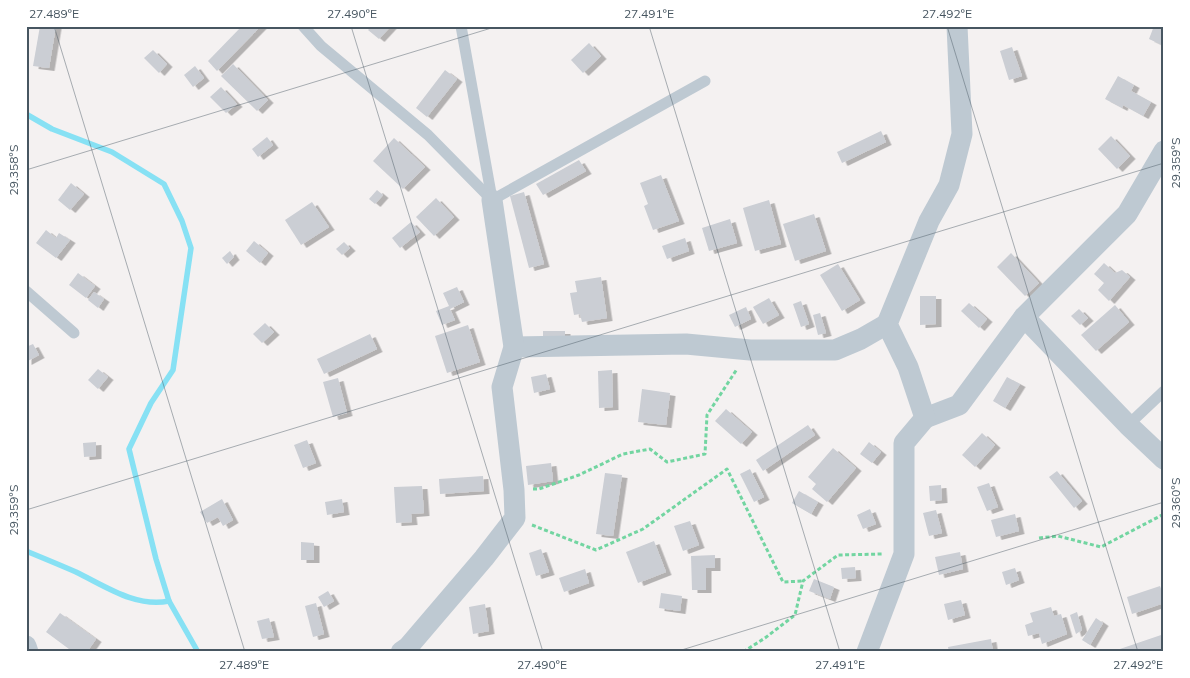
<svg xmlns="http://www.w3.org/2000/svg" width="1190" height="678" font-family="Mulish,sans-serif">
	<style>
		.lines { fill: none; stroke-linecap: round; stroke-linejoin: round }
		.stream { stroke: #87e1f4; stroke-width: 5.5 }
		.building { fill: #cbced4; filter: url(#shadow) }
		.path { stroke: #72d5a1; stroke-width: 3; stroke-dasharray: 4 2.5; stroke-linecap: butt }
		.lane { stroke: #bec9d2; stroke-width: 11 }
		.street { stroke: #bec9d2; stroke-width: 21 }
		.ticks { fill: none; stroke: #475661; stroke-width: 1; stroke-opacity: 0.45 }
		.neatline { fill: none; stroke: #475661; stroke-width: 2 }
		.ticks-label { font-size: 12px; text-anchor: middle; fill: #475661 }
	</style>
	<defs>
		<filter id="shadow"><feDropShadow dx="5.5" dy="3" stdDeviation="0" flood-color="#0004"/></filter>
	</defs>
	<rect width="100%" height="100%" fill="#f4f1f1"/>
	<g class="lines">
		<g class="stream">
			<path d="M26 114 52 129 112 152 164 184 182 221 191 248 173 370 151 403 129 449 156 559 169 601 198 652"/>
			<path d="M26 551C43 558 60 565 76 572 105 586 136 608 169 601"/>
		</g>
	</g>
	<g class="building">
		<path d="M40 26H56L49 68 33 66Z"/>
		<path d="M242 26H261L217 71 208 61Z"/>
		<path d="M372 26H391L379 39 368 30Z"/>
		<path d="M1154 26H1164V40L1162 45 1149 39Z"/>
		<path d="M589 43 601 56 583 73 571 60Z"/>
		<path d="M1012 47 1022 76 1009 80 1000 51Z"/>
		<path d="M153 50 167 64 159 73 144 58Z"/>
		<path d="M233 64 268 100 257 111 221 76Z"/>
		<path d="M195 66 204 78 193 87 184 75Z"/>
		<path d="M445 70 457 79 427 117 416 108Z"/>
		<path d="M1118 76 1134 85 1131 91 1151 102 1143 116 1123 105 1122 108 1105 99Z"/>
		<path d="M221 87 237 104 226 113 210 97Z"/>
		<path d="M881 131 886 142 842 163 837 152Z"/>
		<path d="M1111 136 1130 156 1117 169 1098 149Z"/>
		<path d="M267 137 273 145 258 157 252 149Z"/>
		<path d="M394 138 425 167 403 189 373 161Z"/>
		<path d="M579 160 586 171 543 195 536 184Z"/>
		<path d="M661 175 679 221 653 230 644 206 648 204 640 183Z"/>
		<path d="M71 183 84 194 70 210 58 200Z"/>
		<path d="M377 190 383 195 375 204 369 199Z"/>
		<path d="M524 192 544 264 529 268 510 196Z"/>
		<path d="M436 198 454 217 434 236 416 217Z"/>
		<path d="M769 200 781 244 755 251 743 208Z"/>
		<path d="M312 202 329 227 301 245 285 220Z"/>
		<path d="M814 214 826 251 795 261 783 224Z"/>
		<path d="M730 219 737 243 709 251 702 228Z"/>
		<path d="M411 222 420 232 400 248 392 238Z"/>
		<path d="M46 230 56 238 59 233 70 240 56 258 36 243Z"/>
		<path d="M685 238 689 251 667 259 662 246Z"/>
		<path d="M254 241 268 253 260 263 246 251Z"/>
		<path d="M344 242 350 248 342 255 336 249Z"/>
		<path d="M230 251 234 257 227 264 222 258Z"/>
		<path d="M1011 253 1039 283 1025 296 997 267Z"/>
		<path d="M1104 263 1115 273 1122 270 1130 277 1109 301 1098 290 1104 283 1094 274Z"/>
		<path d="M838 264 860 300 842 311 820 275Z"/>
		<path d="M78 273 95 286 86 298 69 285Z"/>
		<path d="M601 277 607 318 582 322 580 314 574 315 570 293 577 292 575 281Z"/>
		<path d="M457 287 464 302 450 309 455 320 442 325 436 311 449 306 443 293Z"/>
		<path d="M94 292 104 299 98 308 88 300Z"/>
		<path d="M920 296H936V324L920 325Z"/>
		<path d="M769 298 779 315 763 324 753 307Z"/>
		<path d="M801 301 809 324 801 327 793 304Z"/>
		<path d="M969 303 987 319 979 328 961 311Z"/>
		<path d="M1115 305 1129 322 1096 351 1081 335Z"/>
		<path d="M746 307 751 319 735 327 729 315Z"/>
		<path d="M1079 309 1088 318 1080 325 1071 316Z"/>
		<path d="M820 313 826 333 818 335 813 315Z"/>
		<path d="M265 323 274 332 262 343 253 334Z"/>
		<path d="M468 325 480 362 447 373 435 336Z"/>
		<rect x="543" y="331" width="22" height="14"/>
		<path d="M370 334 377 349 324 374 317 359Z"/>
		<path d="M33 344 39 355 26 362V347Z"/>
		<path d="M98 369 108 377 98 389 88 380Z"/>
		<path d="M612 370 613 407 599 408 598 371Z"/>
		<path d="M546 374 550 389 534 393 531 377Z"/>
		<path d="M1007 377 1020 384 1005 408 993 401Z"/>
		<path d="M338 378 347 413 333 417 323 382Z"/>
		<path d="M642 389 670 393 666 425 638 422Z"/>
		<path d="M726 409 752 432 741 444 715 421Z"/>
		<path d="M808 425 815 435 763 471 756 460Z"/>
		<path d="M982 433 995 445 975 467 962 455Z"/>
		<path d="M307 440 316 463 303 468 294 445Z"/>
		<path d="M96 442V456L84 457 83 443Z"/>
		<path d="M869 442 881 452 872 463 860 454Z"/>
		<path d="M833 448 856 468 827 502 812 489 816 484 808 477Z"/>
		<path d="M551 463 553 481 528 485 526 466Z"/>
		<path d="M750 469 764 497 754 502 740 474Z"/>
		<path d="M1057 471 1082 501 1074 508 1049 477Z"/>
		<path d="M605 473 622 475 613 536 596 534Z"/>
		<path d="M483 476 484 491 440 494 439 479Z"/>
		<path d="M989 483 998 507 987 511 977 487Z"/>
		<path d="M941 485 942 500 930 501 929 486Z"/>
		<path d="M422 486 424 513 411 514 412 522 396 523 394 487Z"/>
		<path d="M799 491 818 502 811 514 792 503Z"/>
		<path d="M222 499 233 520 223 526 218 517 207 523 200 512Z"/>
		<path d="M342 499 344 512 327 515 325 502Z"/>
		<path d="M870 509 876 524 863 529 857 515Z"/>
		<path d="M936 510 942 533 929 536 923 513Z"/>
		<path d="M1015 514 1019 531 996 537 991 520Z"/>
		<path d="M690 521 699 545 683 551 674 526Z"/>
		<path d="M654 541 666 572 638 583 626 552Z"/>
		<path d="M301 542 314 543V560H301Z"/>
		<path d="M541 549 549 572 536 576 529 553Z"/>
		<path d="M960 552 963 569 939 575 935 557Z"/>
		<path d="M715 555V568H706V590H692L691 556Z"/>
		<path d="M855 567 856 578 842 579 841 568Z"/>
		<path d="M1015 568 1019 580 1006 585 1002 572Z"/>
		<path d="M585 569 589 583 564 592 559 578Z"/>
		<path d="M814 579 834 587 830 599 809 591Z"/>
		<path d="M1160 586 1164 597V603L1132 614 1127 597Z"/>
		<path d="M328 591 334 601 324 607 318 597Z"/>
		<path d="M661 593 682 596 680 611 659 608Z"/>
		<path d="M961 600 965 615 948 620 944 604Z"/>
		<path d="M316 603 324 634 313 637 305 606Z"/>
		<path d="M485 604 489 631 473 634 469 607Z"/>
		<path d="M1051 607 1054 616 1061 614 1067 634 1042 644 1039 633 1028 636 1025 625 1033 622 1030 613Z"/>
		<path d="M1077 612 1082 630 1076 634 1070 615Z"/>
		<path d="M60 613 96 639 87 652H73L46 632Z"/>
		<path d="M269 618 274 637 262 639 257 621Z"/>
		<path d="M1096 618 1103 623 1090 645 1082 640Z"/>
		<path d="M1164 634V652H1118L1117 650Z"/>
		<path d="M991 639 993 652H949L948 647Z"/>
	</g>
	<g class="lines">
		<g class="path">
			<path d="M533 489H539L579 475 623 454 650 449 667 462 705 454 707 415 737 369"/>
			<path d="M532 525 596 550 643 529 727 469 783 582 803 581"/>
			<path d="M1039 538 1058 536 1101 547 1164 514"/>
			<path d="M743 652 765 638 795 615 803 581 838 555 883 554"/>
		</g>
		<g class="lane">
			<path d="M303 26 321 46 428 135 492 200"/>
			<path d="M461 26 492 199"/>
			<path d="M492 200 705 81"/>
			<path d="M26 291 74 333"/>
			<path d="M1128 425 1164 391"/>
		</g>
		<g class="street">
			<path d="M1024 317 1128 425 1164 459"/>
			<path d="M514 347 686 344 750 350H835L861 339 887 324"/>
			<path d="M925 418 959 405 1024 317 1127 214 1164 151"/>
			<path d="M26 646 28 652"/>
			<path d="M401 652 408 647 484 558 515 518 514 490 502 387 514 347 492 200"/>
			<path d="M867 652 904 554V443L925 418 908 367 887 324 929 221 949 185 962 134 957 26"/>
		</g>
	</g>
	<path class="ticks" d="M54 26 245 652M351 26 543 652M649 26 840 652M947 26 1138 652M26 170 498 26M26 510 1164 163M675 652 1164 502"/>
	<rect width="1190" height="678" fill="none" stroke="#ffffff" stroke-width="55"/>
	<rect x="28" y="28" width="1134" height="622" class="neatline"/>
	<g class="ticks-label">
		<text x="54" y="18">27.489°E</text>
		<text x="352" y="18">27.490°E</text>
		<text x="649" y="18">27.491°E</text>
		<text x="947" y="18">27.492°E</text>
		<text transform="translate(1176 163) rotate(-90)" y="4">29.359°S</text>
		<text transform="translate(14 170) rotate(-90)" y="4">29.358°S</text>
		<text transform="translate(1176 503) rotate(-90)" y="4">29.360°S</text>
		<text transform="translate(14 510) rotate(-90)" y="4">29.359°S</text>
		<text x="244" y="669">27.489°E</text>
		<text x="542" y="669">27.490°E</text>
		<text x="840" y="669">27.491°E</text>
		<text x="1138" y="669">27.492°E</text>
	</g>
</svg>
